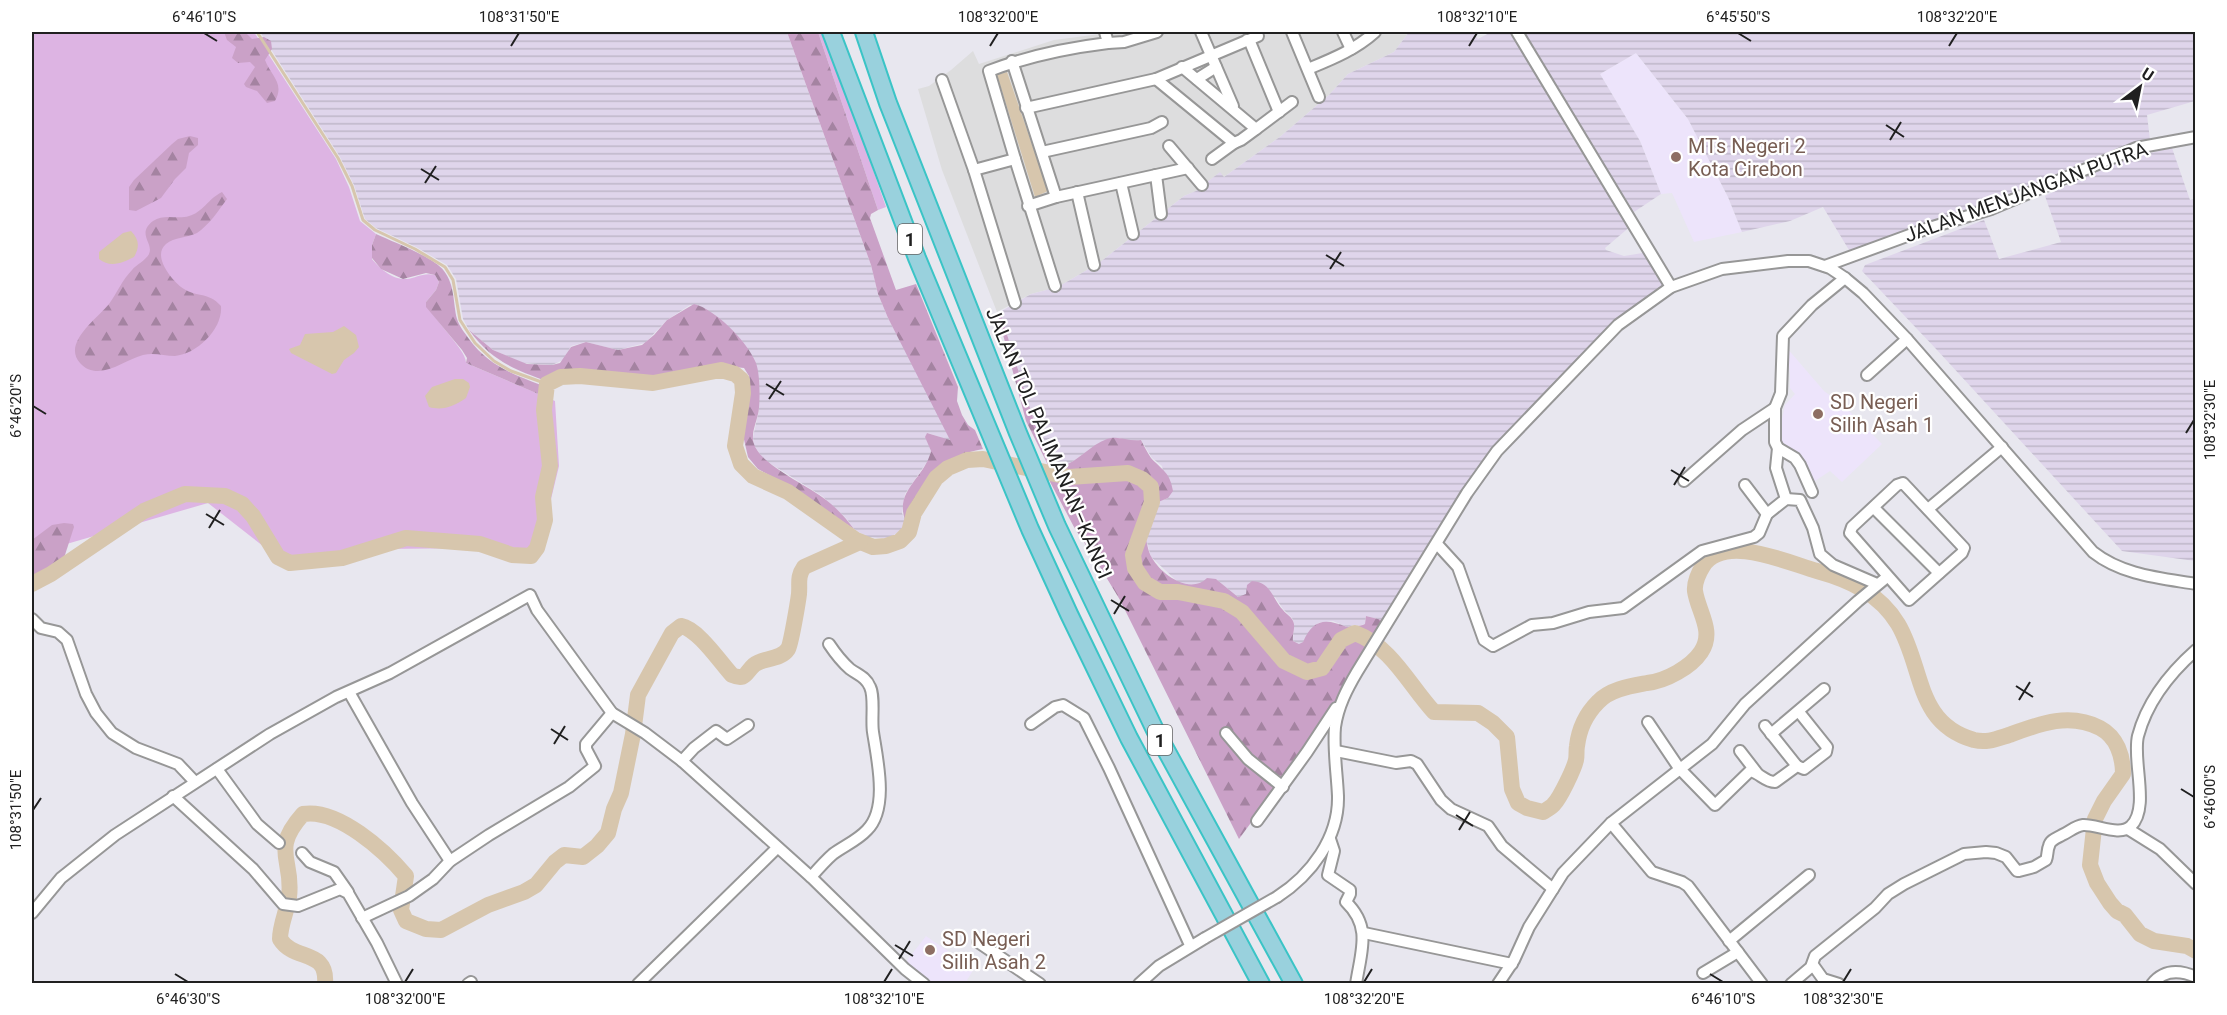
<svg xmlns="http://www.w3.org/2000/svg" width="2227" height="1015" font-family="Roboto,sans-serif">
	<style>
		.residential { fill: #ddddde }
		.education { fill: #ede4fb }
		.farmland { fill: url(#farmland-rules) }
		.grass { fill: #ddb4e3 }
		.forest { fill: url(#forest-firs) }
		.water { fill: #d7c6ad }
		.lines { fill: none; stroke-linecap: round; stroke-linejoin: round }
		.stream { stroke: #d7c6ad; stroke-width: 3 }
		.river { stroke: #d7c6ad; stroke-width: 16 }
		.minor-casing { stroke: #979797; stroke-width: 14 }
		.highway-casing { stroke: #3bc4c6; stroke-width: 20 }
		.minor { stroke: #fff; stroke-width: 10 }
		.highway { stroke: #99d1dd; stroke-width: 16 }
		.minor-bridge-casing { stroke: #979797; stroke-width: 14; stroke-linecap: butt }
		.minor-bridge { stroke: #fff; stroke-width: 10 }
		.ticks { fill: none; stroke: #202020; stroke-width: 2 }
		.education-dot { fill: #8d6e63; stroke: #fff; stroke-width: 2 }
		.labels { text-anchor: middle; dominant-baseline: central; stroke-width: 4.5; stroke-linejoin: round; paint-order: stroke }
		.shield { fill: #fff; stroke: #636363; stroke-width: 1.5 }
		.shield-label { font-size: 18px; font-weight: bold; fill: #202020 }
		.education-label { font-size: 20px; fill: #785e54; stroke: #fff; text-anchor: start }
		.street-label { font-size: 20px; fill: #202020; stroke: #fff }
		.neatline { fill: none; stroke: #202020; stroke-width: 2 }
		.ticks-label { font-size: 15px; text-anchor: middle; fill: #202020 }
	</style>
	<defs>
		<pattern id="farmland-rules" width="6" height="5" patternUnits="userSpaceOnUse" patternTransform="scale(1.5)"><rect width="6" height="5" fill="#dfd5eb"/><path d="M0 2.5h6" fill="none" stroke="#bfb7c9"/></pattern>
		<pattern id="forest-firs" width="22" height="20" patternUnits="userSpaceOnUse" patternTransform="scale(1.5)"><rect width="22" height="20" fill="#caa1c7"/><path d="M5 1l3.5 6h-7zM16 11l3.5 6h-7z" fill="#a483a1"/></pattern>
	</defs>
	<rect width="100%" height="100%" fill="#e8e7ef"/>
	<path class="residential" d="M1100 32H1409L1394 52 1348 74 1329 95 1281 136 1224 177 1219 173 1196 191 1184 196 1099 263 1058 287 1031 294 997 312 942 170 918 89 929 86 951 70 973 51 979 64 1054 40 1100 34Z"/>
	<g class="education">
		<path d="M1636 53 1688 119 1728 197 1742 232 1694 242 1672 193 1661 194 1640 141 1600 74Z"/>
		<path d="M1786 347 1824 391 1842 404 1882 444 1842 482 1830 471 1812 483 1777 442 1785 405 1795 394 1790 388V374Z"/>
		<path d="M926 936 974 969 967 980 970 983H933L905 963Z"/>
	</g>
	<g class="farmland">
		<path d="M260 32H787L871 265 878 294 888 318 943 423 950 441 931 434 927 433 926 437 931 451 929 459 905 494 902 513 906 523 901 530 888 539 867 537 854 529 846 518 822 496 763 459 754 445 753 437 759 410V385L746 348 742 341 718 318 698 305H690L667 320 645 343 618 350 586 342 571 346 563 360 552 365 523 363 493 350 469 330 463 319 456 279 447 265 416 247 376 228 365 219 354 185 340 157Z"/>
		<path d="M1409 32H1473L1478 39 1491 32H1515L1632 225 1605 248 1606 250 1624 256 1649 252 1665 285 1492 450 1386 621 1366 616 1365 624 1362 625H1353L1347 627 1333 621 1318 623 1303 642 1299 644 1293 641 1294 623 1292 618 1283 609 1275 597 1246 595 1238 597 1216 579 1192 585 1178 582 1151 557 1145 535 1156 503 1168 498 1162 466 1152 458 1141 440 1130 442 1119 438 1092 448 1069 464 1062 467 1053 460 1038 434 1000 312 1031 294 1058 287 1099 263 1184 196 1196 191 1220 172 1224 177 1281 136 1329 95 1348 74 1394 52Z"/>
		<path d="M1521 32H2195V101L2147 115 2150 140 2118 149 1992 203 1849 250 1823 207 1790 221 1742 232 1728 197 1688 119 1636 53 1600 74 1640 141 1661 194 1634 212Z"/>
		<path d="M2172 148 2190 200 2195 199V561L2122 551 1937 350 1862 271 1865 265 1984 220 1999 259 2061 242 2045 196 2117 161Z"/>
	</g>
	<g class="grass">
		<path d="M32 32H254L336 159 349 187 360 221 376 234 372 245V259C379 268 393 280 406 279 417 278 423 272 435 275L439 282 436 290 426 302C432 319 467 350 466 363L555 401 559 466 537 557 478 548 383 549 277 557 208 503 32 554Z"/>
		<path d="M818 32H825L886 207 878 210Z"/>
	</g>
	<g class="forest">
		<path d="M224 32H245L252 39 264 37 271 41 272 49 265 60C271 76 285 83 275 101L267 103 257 91 246 87 244 84 255 67 250 62 238 63 232 58 236 47 227 40Z"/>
		<path d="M787 32H818L878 210 871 214 870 218 896 290 916 284 958 387 957 401 962 415 968 425 975 430 983 449C938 457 921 483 906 523 893 490 924 480 931 451L925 437 927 433 950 440 888 318 878 294 871 265Z"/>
		<path d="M190 136 198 138V145L189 153 186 168 175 179 161 198 136 211 129 210V187L134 180 172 144 178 139Z"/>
		<path d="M222 192 227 199C219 210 209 225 197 233 188 238 174 237 166 244 152 256 171 279 181 287 195 298 208 291 221 306 223 329 197 354 175 356 164 356 154 352 143 355 124 360 98 383 80 363 62 343 97 319 109 304 117 293 122 280 132 270 136 265 146 260 149 254 154 243 136 234 153 221 165 213 177 220 189 216 202 213 209 198 222 192Z"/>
		<path d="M376 234C393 242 434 257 444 271 455 285 453 303 457 319 459 326 465 333 469 339 488 365 512 374 541 385L543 396 466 363 467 358 462 350 426 307V302L436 290 439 282 435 275 426 273 403 279 381 269 372 258V245Z"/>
		<path d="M694 304C715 309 748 342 756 363 760 374 760 396 759 408 758 420 750 433 754 444 760 464 805 484 822 497 835 506 845 517 854 529L785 484 758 469 748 457 743 435 750 383 749 376 744 368 726 366 690 374 654 378 602 376 572 372 558 374 546 381C512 368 492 361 469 330L493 350 527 364 552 365 560 363 571 347 586 342 618 350 642 345 654 335 667 320Z"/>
		<path d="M997 312H1000L1038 434 1045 450 1053 460 1061 467C1079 461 1090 445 1107 439 1119 435 1128 442 1141 440 1144 446 1147 452 1151 458 1162 470 1170 472 1173 491L1168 498 1156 503 1154 486 1144 476 1129 469 1069 473 1054 471 1049 467 1026 421Z"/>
		<path d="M1127 477 1139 483 1147 489 1148 502 1129 555 1131 570 1142 586 1159 596H1178L1223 605 1240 615 1282 664 1307 676 1324 672 1344 643 1355 637 1363 640 1367 644 1341 689 1327 719 1239 839 1120 600 1097 562 1074 527 1049 480 1069 481Z"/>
		<path d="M64 523 73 524 74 527 64 558 41 575 32 579V540L52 525Z"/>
		<path d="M1145 535C1147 542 1148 552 1152 558 1162 575 1190 595 1207 578L1216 579 1238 597 1246 594 1247 585 1252 581C1271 582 1272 598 1283 610 1286 614 1291 616 1293 621 1296 627 1292 634 1293 641L1299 644 1303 642C1313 619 1325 618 1347 627 1353 625 1359 627 1365 624L1366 616 1386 621 1377 635 1355 628 1339 638 1319 665 1308 668 1287 657 1245 609 1226 597 1178 589 1161 588 1147 580 1139 567 1137 556Z"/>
	</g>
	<g class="water">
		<path d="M1007 72 1048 191 1035 197 997 75Z"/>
		<path d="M131 231C139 239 140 247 134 257 123 263 110 268 99 259V252L123 233Z"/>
		<path d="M344 326 356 335 359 347 354 353 344 360 336 373 332 374 291 353 289 349 300 345 305 334 333 332Z"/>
		<path d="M455 379H463L469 383 470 387 466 398C454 406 443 411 429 407L425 396 432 387Z"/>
	</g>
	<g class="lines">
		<path class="stream" d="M257 32 338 158 352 186 363 220 375 230 415 249 445 267 453 280 460 320 475 343 494 361 511 371 547 384"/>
		<g class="river">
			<path d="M32 584 51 574 144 511 185 494 225 496 242 504 253 516 278 557 290 563 342 558 406 538 480 544 512 555 531 556 537 548 545 520 543 497 550 466 544 410 547 384 561 377 580 376 653 383 721 370 735 374 742 380 743 393 735 446 741 464 753 476 788 492 856 540 873 547 886 546 900 541 909 532 914 513 936 478 948 468 967 460 983 459 1069 477 1128 473 1142 479 1151 487 1152 502 1133 555 1135 568 1145 583 1160 592H1178L1224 601 1242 612 1284 661 1307 672 1322 668 1341 640 1355 633C1392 647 1409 685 1434 712L1478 713 1493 723 1507 737 1512 789 1518 803 1527 808 1543 812C1546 810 1552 807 1554 804 1560 798 1574 769 1576 760 1577 756 1576 751 1577 746 1579 729 1586 714 1598 702 1610 689 1631 686 1647 683 1666 681 1691 667 1701 652 1715 631 1698 612 1695 591 1694 583 1699 572 1703 566 1724 533 1788 563 1817 571 1850 580 1880 594 1898 624 1924 668 1915 723 1974 740 1987 743 1996 739 2009 735 2039 724 2069 712 2100 728 2117 737 2123 756 2123 774L2104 801 2095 819 2090 865 2097 883 2110 903 2117 911 2125 915 2140 934 2154 941 2187 946 2196 951"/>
			<path d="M325 984C328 948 294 962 280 939 280 925 287 911 289 897 294 859 270 851 303 814 338 808 385 851 406 876L401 910 406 921 426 929 441 930 488 905 524 892 536 885 555 862 564 855 583 857 597 846 608 833 614 809 621 793 633 734 638 695 672 633 681 626C698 629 720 662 732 675 746 681 745 673 754 665 763 657 780 661 788 649 791 644 798 602 799 594 800 583 797 577 804 567L860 542"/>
		</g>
		<g class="minor-casing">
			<g id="minor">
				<path d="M1201 32 1233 106"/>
				<path d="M1292 32 1319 97"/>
				<path d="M1343 32 1351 49"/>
				<path d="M1517 32 1671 287"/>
				<path d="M1247 40 1250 42 1279 112"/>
				<path d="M1108 43 1124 42 1157 32"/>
				<path d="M1012 61 1056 197"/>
				<path d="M1182 67 1256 129 1292 102"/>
				<path d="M1308 69C1332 59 1355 50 1375 32"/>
				<path d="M1156 79 1234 143 1212 159"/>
				<path d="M1197 79 1216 67"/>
				<path d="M942 80 974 170"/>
				<path d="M1026 108 1156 79 1258 36"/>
				<path d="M1234 143 1241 140 1256 129"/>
				<path d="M1169 146 1202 185"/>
				<path d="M1042 152 1151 128 1162 122"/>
				<path d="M1015 159 1055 286"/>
				<path d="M1156 175 1161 214"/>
				<path d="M1121 183 1133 234"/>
				<path d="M1077 192 1094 265"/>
				<path d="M1028 206 1056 197 1188 168"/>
				<path d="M1825 266 1926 229 1991 209 2136 148 2196 137"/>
				<path d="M1015 303 974 170 1015 159 989 71C1028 56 1067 48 1108 43L1105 32"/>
				<path d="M1867 375 1907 339"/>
				<path d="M1775 408 1781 393 1783 336 1812 305 1845 278"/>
				<path d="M1778 448 1776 468 1786 499"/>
				<path d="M1684 481 1742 430 1775 408V442L1778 448 1795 458 1800 465 1812 492"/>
				<path d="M1903 483 1964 548 1962 553 1909 600 1850 533 1852 527 1897 485Z"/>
				<path d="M1745 485 1767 514"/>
				<path d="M1874 508 1939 573"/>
				<path d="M1928 509 2002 447"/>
				<path d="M1437 544 1458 567 1484 640 1493 646 1532 625 1553 623 1589 612 1623 608 1702 551 1754 537 1759 533 1767 514 1786 499 1800 500 1813 528 1820 554 1833 565 1877 584"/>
				<path d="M32 619 41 628 58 632 67 640 86 694 96 713 112 733 136 748 178 764 195 782"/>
				<path d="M349 692 412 803 450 861"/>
				<path d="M1648 722 1679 768 1715 805 1750 771C1760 773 1765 782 1775 782L1797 766 1804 769 1826 752 1827 747 1799 712"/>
				<path d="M1031 724 1055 707 1063 705 1084 718 1109 768 1190 945"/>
				<path d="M1765 726 1797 766"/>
				<path d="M1226 733 1248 759 1283 787"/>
				<path d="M1771 734 1824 689"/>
				<path d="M1336 751 1396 763 1411 761 1417 764 1441 800 1451 809 1488 826 1502 846 1553 889"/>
				<path d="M1740 751 1757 773"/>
				<path d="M682 761 694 748 716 731 727 739 748 725"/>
				<path d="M217 769 257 824 279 843"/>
				<path d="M173 796 253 869 283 904 298 906 340 889 348 893 377 943 397 984"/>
				<path d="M1257 821 1307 752 1336 708"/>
				<path d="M1611 823 1652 872 1682 882 1688 886 1762 984"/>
				<path d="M2128 829 2160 849 2196 884"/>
				<path d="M1330 839 1334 851 1328 875 1350 890V894L1346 902C1372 927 1361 951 1356 984"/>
				<path d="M302 853 310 862 334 872 348 892"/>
				<path d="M811 877C818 869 825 861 833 854 844 846 858 840 867 830 889 808 877 759 873 732 871 720 875 697 870 687 866 677 858 675 850 669 842 662 835 653 829 644"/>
				<path d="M1277 897C1311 875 1339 838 1338 796 1337 773 1333 749 1335 727 1338 706 1347 689 1357 672L1467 493 1497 451 1618 325 1671 287 1722 269 1788 261H1809L1830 268 1845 278 1863 293 1907 339 2093 552C2122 575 2160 578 2196 584"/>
				<path d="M32 913 61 878 115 835 270 734 336 697 390 673 530 595 537 610 612 713 645 733 682 761 811 877 905 969 924 984"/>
				<path d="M362 918 409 896 433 879 450 861 489 835 569 787 595 766 586 749V744L612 713"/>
				<path d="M1364 933 1512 964"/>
				<path d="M1729 941 1809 875"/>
				<path d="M978 942 1040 984"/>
				<path d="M1813 965 1823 979 1839 984"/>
				<path d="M1703 973 1738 952"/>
				<path d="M468 984 471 982"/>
				<path d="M638 984 777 848"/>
				<path d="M1139 984 1159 966 1205 938"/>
				<path d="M1498 984 1514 960 1529 927 1563 873 1611 823 1712 744 1745 704 1858 601 1887 577"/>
				<path d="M1791 984 1811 967 1815 956 1875 908 1888 894 1904 884 1964 854 1986 852 1996 853 2006 857 2017 871H2019L2034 867 2046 860C2048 855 2047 850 2049 846 2050 840 2057 838 2062 835 2069 832 2075 826 2083 825 2096 824 2120 837 2131 826 2150 808 2132 760 2138 736 2147 702 2170 673 2196 650"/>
				<path d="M2152 984C2164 969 2180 970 2196 977"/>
			</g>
		</g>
		<g class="highway-casing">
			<g id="highway">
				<path d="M831 32 917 258 1030 529 1069 614 1129 738 1261 984"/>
				<path d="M864 32 888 103 1018 433 1057 526 1155 730 1294 984"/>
			</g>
		</g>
		<use href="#minor" class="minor"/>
		<use href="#highway" class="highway"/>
		<g class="minor-bridge-casing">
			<path id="minor-bridge" d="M1205 938 1277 897"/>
		</g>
		<use href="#minor-bridge" class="minor-bridge"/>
	</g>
	<path class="ticks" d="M204 33 217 41M1738 33 1751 41M511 46 519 33M990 46 998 33M1469 46 1477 33M1949 46 1957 33M1886 125 1904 137M1890 140 1901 122M421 169 439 180M425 183 436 166M1326 255 1344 266M1330 269 1341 252M766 384 784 395M769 399 781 381M33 406 46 414M2186 433 2194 420M1671 470 1689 481M1674 485 1685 467M206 514 224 525M209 528 220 510M1111 600 1129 611M1114 614 1125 596M2016 686 2033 697M2019 700 2030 682M551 729 568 740M554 744 565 726M2181 789 2194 797M33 810 41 798M1456 815 1473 826M1459 830 1470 812M895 945 913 956M899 959 910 941M175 974 188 982M1710 974 1723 982M405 982 413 969M884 982 892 969M1364 982 1372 969M1843 982 1851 969"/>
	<g class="education-dot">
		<circle cx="1676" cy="157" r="6"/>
		<circle cx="1818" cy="414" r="6"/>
		<circle cx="930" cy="950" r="6"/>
	</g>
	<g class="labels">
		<g class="shield">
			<rect x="898" y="224" width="24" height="30" rx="4.5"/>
			<rect x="1148" y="725" width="24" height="30" rx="4.5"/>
		</g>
		<g class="shield-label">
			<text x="910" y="239">1</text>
			<text x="1160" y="740">1</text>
		</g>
		<g class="education-label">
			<text x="1688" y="146">MTs Negeri 2<tspan x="1688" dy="23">Kota Cirebon</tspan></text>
			<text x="1830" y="402">SD Negeri<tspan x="1830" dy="23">Silih Asah 1</tspan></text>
			<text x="942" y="939">SD Negeri<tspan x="942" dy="23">Silih Asah 2</tspan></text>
		</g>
		<g class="street-label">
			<text transform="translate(2026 192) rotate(-20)">JALAN MENJANGAN PUTRA</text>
			<text transform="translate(1049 443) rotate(67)">JALAN TOL PALIMANAN–KANCI</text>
		</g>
	</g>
	<rect width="2227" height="1015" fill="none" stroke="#ffffff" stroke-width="66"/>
	<g transform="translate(2140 87) rotate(32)" stroke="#ffffff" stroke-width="4.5" paint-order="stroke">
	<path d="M0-4.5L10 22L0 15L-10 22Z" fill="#202020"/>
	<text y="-9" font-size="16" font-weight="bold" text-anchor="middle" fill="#202020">U</text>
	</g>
	<rect x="33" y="33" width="2161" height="949" class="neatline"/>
	<g class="ticks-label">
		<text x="204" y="22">6°46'10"S</text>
		<text x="519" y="22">108°31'50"E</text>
		<text x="998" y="22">108°32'00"E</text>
		<text x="1477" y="22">108°32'10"E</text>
		<text x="1738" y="22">6°45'50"S</text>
		<text x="1957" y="22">108°32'20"E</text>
		<text transform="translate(16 406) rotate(-90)" y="5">6°46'20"S</text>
		<text transform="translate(2210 420) rotate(-90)" y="5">108°32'30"E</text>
		<text transform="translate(2210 797) rotate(-90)" y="5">6°46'00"S</text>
		<text transform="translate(16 810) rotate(-90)" y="5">108°31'50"E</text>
		<text x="188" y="1004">6°46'30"S</text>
		<text x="405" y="1004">108°32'00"E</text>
		<text x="884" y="1004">108°32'10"E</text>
		<text x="1364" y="1004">108°32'20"E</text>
		<text x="1723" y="1004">6°46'10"S</text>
		<text x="1843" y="1004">108°32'30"E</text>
	</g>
</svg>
